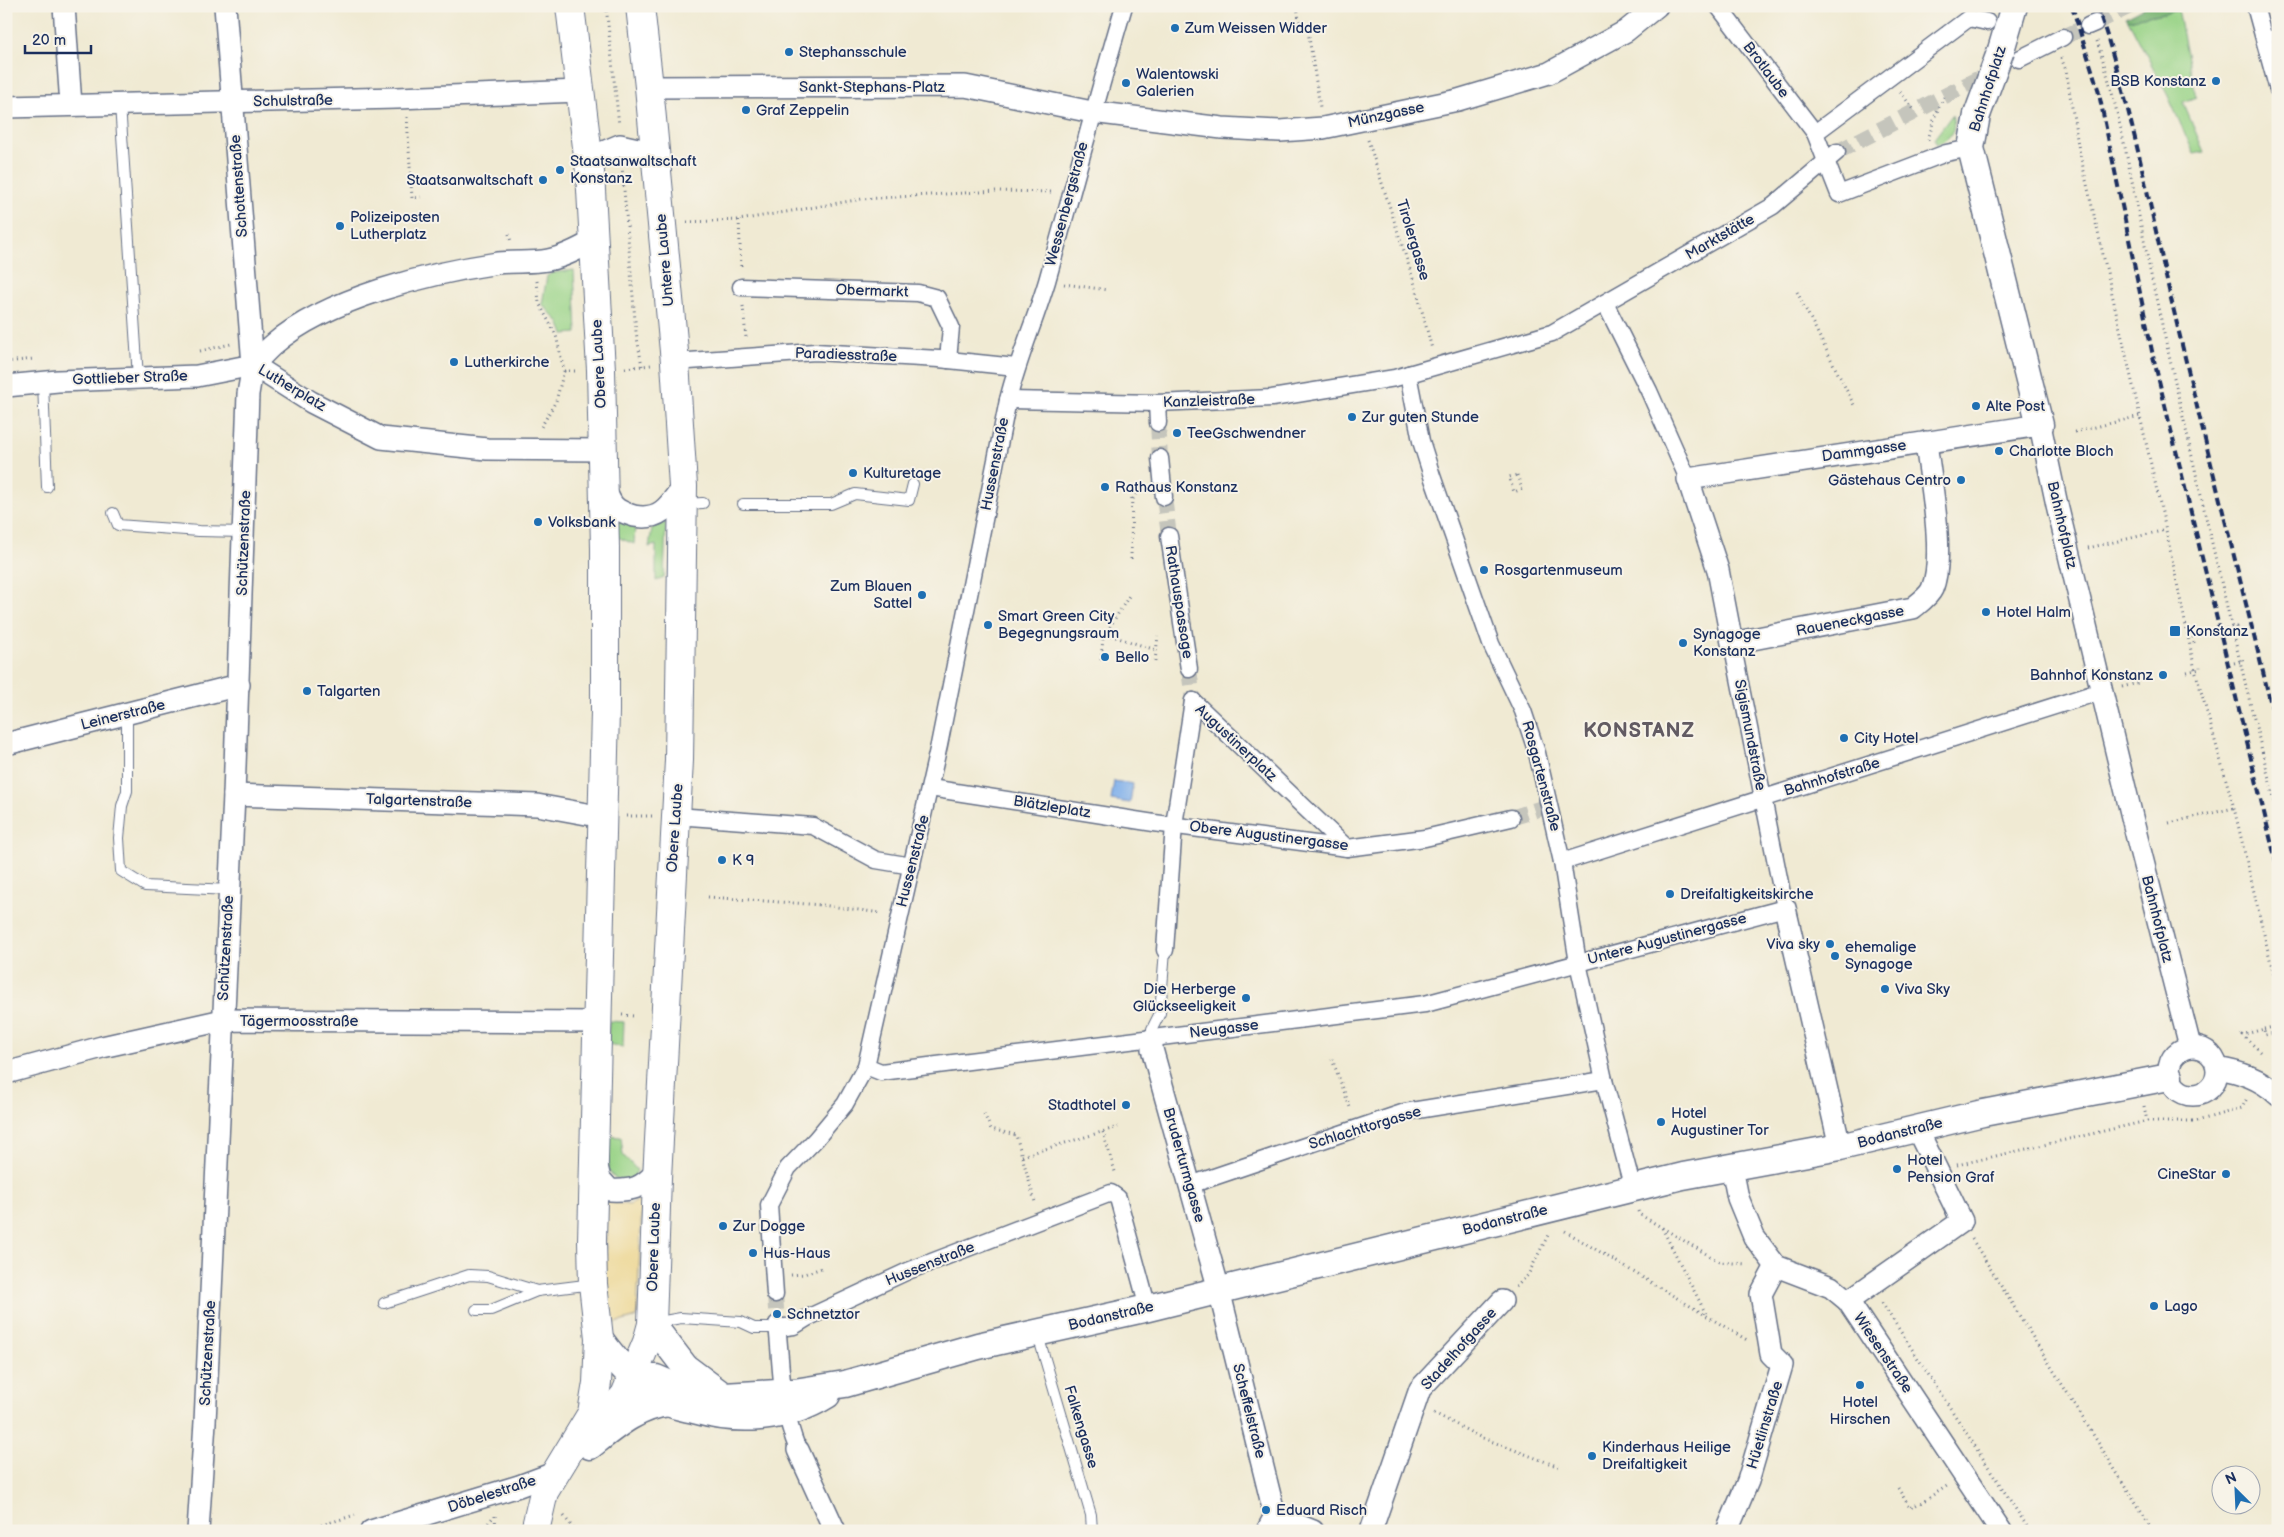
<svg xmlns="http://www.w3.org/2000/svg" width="2284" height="1537" font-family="'Balsamiq Sans',sans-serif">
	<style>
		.green { fill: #98d386; stroke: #5a8172 }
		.forest { fill: #7ab573; stroke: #4a7268 }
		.sand { fill: #eeda9e; stroke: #84847e }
		.water { fill: #7fafea; stroke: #4d6fa4 }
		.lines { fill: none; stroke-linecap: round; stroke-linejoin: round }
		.pedestrian-tunnel { stroke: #c5c5bc; stroke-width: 16; stroke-dasharray: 16 8; stroke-linecap: butt }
		.service-casing { stroke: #667087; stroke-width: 12 }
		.pedestrian-casing { stroke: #667087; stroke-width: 19 }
		.minor-casing { stroke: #667087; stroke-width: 24 }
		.tertiary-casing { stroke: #667087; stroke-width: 29 }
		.secondary-casing { stroke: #667087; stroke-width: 30 }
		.path { stroke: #667087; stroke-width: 3; stroke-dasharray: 1 4; stroke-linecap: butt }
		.service { stroke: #fff; stroke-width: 10 }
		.pedestrian { stroke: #fff; stroke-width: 16 }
		.minor { stroke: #fff; stroke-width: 21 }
		.tertiary { stroke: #fff; stroke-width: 26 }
		.secondary { stroke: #fff; stroke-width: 28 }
		.rail { stroke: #1b2f5e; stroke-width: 4; stroke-dasharray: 8 4; stroke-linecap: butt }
		.tertiary-bridge-casing { stroke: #667087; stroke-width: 29; stroke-linecap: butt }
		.tertiary-bridge { stroke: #fff; stroke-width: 26 }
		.poi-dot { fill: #1f6fb2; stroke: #f7f3e8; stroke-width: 2 }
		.labels { text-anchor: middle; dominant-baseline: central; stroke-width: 4; stroke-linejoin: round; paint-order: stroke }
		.poi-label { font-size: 15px; fill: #1b2f5e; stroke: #f7f3e8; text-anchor: start }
		.street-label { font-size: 15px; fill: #1b2f5e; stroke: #f7f3e8 }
		.district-label { font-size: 20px; font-weight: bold; letter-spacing: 1px; fill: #625b63; stroke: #f7f3e8 }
	</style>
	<rect width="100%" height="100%" fill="#f7f3e8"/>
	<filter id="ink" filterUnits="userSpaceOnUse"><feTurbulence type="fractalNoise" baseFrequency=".02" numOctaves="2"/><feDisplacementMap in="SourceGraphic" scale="10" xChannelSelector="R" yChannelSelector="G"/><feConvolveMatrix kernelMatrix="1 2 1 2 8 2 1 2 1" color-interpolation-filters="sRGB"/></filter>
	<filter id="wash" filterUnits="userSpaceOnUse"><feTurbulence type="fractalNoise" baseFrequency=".0096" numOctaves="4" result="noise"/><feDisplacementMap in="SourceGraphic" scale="20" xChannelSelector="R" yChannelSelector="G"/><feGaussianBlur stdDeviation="1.12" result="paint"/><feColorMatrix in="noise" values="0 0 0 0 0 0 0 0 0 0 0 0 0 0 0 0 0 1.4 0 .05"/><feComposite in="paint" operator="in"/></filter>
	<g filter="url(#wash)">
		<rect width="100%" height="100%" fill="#f0ead3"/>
		<g class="green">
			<path d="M2178 10 2196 97 2183 102 2204 152 2194 154 2168 96 2128 20Z"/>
			<path d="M1952 115C1957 130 1951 138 1937 145L1934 139Z"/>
			<path d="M574 270 577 333 564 334 559 322 542 304 547 276 552 273Z"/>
			<path d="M615 520 635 527 634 544 615 536Z"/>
			<path d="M666 522 664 578 656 581V545L649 547 652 528Z"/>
			<path d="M609 1021 624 1022 623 1047 608 1044Z"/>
			<path d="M608 1136 621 1137 623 1155 637 1170 634 1178 628 1181 615 1178 609 1171Z"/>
		</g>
		<path class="forest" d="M2147 6H2177L2178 10 2128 20 2126 17Z"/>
		<path class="sand" d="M642 1199 637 1317 612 1324 605 1281 607 1201 629 1205Z"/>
		<path class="water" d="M1114 781 1133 784 1130 803 1111 800Z"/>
	</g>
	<g filter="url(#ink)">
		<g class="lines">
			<g class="pedestrian-tunnel">
				<path d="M2095 23 2130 6"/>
				<path d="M2063 37 2088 26"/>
				<path d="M1837 152 1995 70"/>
				<path d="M1158 423 1160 458"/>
				<path d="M1164 497 1169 536"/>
				<path d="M1189 669 1193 701"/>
				<path d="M1511 818 1542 808"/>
				<path d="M775 1294 777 1324"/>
			</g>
			<g class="service-casing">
				<g id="service">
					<path d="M2263 38 2278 34"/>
					<path d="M120 104 138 378"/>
					<path d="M43 382 47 487"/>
					<path d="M684 504 703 503"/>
					<path d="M743 504H831L855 494 909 500 913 484"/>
					<path d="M113 513 118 525 199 531 244 532"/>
					<path d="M127 714V791L122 806 119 838 121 871 145 886 229 890"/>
					<path d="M1152 1039V1029L1160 1013 1165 950"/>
					<path d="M384 1303 469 1275 488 1276 537 1291"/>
					<path d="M476 1310H491L537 1291 593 1284"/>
					<path d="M653 1323 681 1318 741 1322 754 1328H778"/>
					<path d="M1037 1332 1091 1515 1092 1531"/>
				</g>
			</g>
			<g class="pedestrian-casing">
				<g id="pedestrian">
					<path d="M1718 6 1815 133"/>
					<path d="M2255 6 2278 90"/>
					<path d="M2088 26 2095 23"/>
					<path d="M2019 59 2063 37"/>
					<path d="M1971 148 1946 153 1839 194 1815 133 1969 18 1987 22"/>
					<path d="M741 287 918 293 937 298 951 327 948 360"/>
					<path d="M1605 303 1649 391 1688 479"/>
					<path d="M675 362 815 352 939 359 1016 367"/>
					<path d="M1408 374 1421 441 1432 476 1491 644 1523 711 1537 753 1562 862 1578 963 1604 1080 1633 1189"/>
					<path d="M1008 400 1157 403 1272 398 1395 378 1552 333 1773 206 1837 152"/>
					<path d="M1157 403 1158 423"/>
					<path d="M1160 458 1164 497"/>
					<path d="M1169 536 1189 669"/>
					<path d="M1193 701 1347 848"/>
					<path d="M930 788 1154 823 1347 848 1425 838 1511 818"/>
					<path d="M676 816 813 826 876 860 912 866"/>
					<path d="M1562 862 2102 691"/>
					<path d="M1165 950 1174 825 1193 701"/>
					<path d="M866 1066 881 1072 1425 1004 1785 908 1732 643"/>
					<path d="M1190 1185 1405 1112 1604 1080"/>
					<path d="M775 1294 769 1205 788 1168 816 1139 845 1104 866 1066 939 745 1008 400C1018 359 1035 321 1047 281 1073 189 1097 97 1124 6"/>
					<path d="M777 1324C782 1371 780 1405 798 1450"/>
					<path d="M778 1328 794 1326 807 1318 908 1271 1111 1193 1118 1198 1148 1308"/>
				</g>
			</g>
			<g class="minor-casing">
				<g id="minor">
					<path d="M64 6 71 105"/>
					<path d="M649 87 965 86 1092 112 1222 128 1280 131 1323 128 1458 100 1549 73 1626 31 1657 6"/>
					<path d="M6 107 397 98 580 91"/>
					<path d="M590 172 601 153 620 145 638 149 656 158"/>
					<path d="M253 365C260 358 267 350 274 344 327 298 430 273 498 263 515 261 532 263 548 260 564 257 579 249 593 241"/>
					<path d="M253 365 311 402 381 438 487 449 603 450"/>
					<path d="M6 386 58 381 197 376 253 365"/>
					<path d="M1926 442C1930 479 1946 556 1932 589 1929 596 1919 603 1913 608L1732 643 1718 570 1688 479 2040 425 2057 505 2137 838 2190 1046"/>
					<path d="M604 487C607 493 609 500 613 505 618 511 627 514 634 516 660 521 669 506 683 486"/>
					<path d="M6 744 239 685"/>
					<path d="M234 795 537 805 603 817"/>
					<path d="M1785 908 1840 1147"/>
					<path d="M1152 1039V1049L1219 1290 1275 1516 1267 1531"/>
					<circle cx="2193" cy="1071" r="24"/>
					<path d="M2217 1068C2240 1072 2260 1078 2278 1095"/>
					<path d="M6 1073 102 1047 223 1020 599 1022"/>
					<path d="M596 1162 600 1179 610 1190C633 1191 642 1188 657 1171"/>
					<path d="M1732 1168 1738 1198 1754 1237 1776 1266 1831 1287 1848 1301 2001 1531"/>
					<path d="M1848 1301 1962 1221 1917 1129"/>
					<path d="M798 1450 835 1531"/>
					<path d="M1275 1516 1313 1531"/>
					<path d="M198 1531 205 1422 234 795 248 394 253 365 225 6"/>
					<path d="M371 1531 519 1486 554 1473"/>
					<path d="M1371 1531 1420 1389 1502 1301"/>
					<path d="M1727 1531 1748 1481 1782 1365 1771 1354 1761 1294 1776 1266"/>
				</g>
			</g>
			<g class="tertiary-casing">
				<g id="tertiary">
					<path d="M2001 50 2014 6"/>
					<path d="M1977 115 1971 148 2040 425"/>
					<path d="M652 1324 685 1367 721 1394"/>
					<path d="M599 1338C618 1364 639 1388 669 1403 676 1407 686 1408 694 1410 739 1423 787 1420 827 1395"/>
					<path d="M632 1378H656L693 1394 724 1396 794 1392 845 1384 978 1346 1148 1308 1683 1176 1840 1147 1983 1113 2169 1077"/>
					<path d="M590 1446C614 1427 638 1406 669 1403"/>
				</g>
			</g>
			<g class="secondary-casing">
				<g id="secondary">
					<path d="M587 1440 625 1395 647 1342 652 1324 657 1178 679 760 683 486 675 362 649 87 640 6"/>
					<path d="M535 1531 544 1492 592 1413 597 1383 599 1338 593 1284 592 1241 605 711V548L601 370 590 172 570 6"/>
				</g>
			</g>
			<g class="path">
				<path d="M606 6 619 125"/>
				<path d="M1297 6 1300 26 1308 31 1320 107"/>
				<path d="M2129 7V6"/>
				<path d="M2097 41C2124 124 2137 213 2156 298 2195 470 2234 643 2278 814"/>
				<path d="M2061 58 2066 70 2078 145 2166 530 2195 670 2234 808 2278 993"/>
				<path d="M1900 92 1915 111"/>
				<path d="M407 117 412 198 421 197"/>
				<path d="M1368 140 1416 288 1432 349"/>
				<path d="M1928 140 1935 116 1945 95"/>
				<path d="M622 166 636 332 642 366"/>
				<path d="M739 220 741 268"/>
				<path d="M687 222 739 220 862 199 997 191 1053 192"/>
				<path d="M509 234 511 242"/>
				<path d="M537 281 539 303 556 335 564 371 556 401 540 429"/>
				<path d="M1064 284 1108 290"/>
				<path d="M1797 292 1855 407"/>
				<path d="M743 306 746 338"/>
				<path d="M200 351 231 344"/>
				<path d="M6 362 34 359"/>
				<path d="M625 368 651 365"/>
				<path d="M564 371H576"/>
				<path d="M2075 432 2140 416"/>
				<path d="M1517 475 1522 489 1514 492 1509 477Z"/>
				<path d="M1133 499 1141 485"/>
				<path d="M2088 548 2166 530"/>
				<path d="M1131 559 1132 485"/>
				<path d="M2226 629 2236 627 2237 633"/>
				<path d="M1106 634 1156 650"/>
				<path d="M2194 643 2193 636 2199 634"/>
				<path d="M1101 660 1103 638 1129 596"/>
				<path d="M1155 661 1158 636"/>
				<path d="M2234 663 2243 661 2242 657"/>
				<path d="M2187 672 2200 669V667"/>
				<path d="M2122 687 2141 682"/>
				<path d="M626 816H652"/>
				<path d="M2169 823 2234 808"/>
				<path d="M708 897 822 905 881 913"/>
				<path d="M622 1015 634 1016"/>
				<path d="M2264 1029 2278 1026"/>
				<path d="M2261 1052 2242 1035 2264 1029 2265 1035 2274 1033V1027"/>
				<path d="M1332 1059 1351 1110"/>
				<path d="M2144 1106 2147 1121"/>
				<path d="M984 1114 991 1129 1016 1135 1035 1202"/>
				<path d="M1103 1132 1116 1175"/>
				<path d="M1022 1156 1118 1127"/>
				<path d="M1957 1165 2147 1121H2197L2242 1108 2247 1098"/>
				<path d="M1638 1211 1639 1214 1720 1262 1747 1264"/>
				<path d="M1662 1228 1706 1314"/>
				<path d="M1565 1231 1747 1340"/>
				<path d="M1972 1239 2153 1531"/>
				<path d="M791 1275 804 1274 822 1268"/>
				<path d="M1516 1287 1528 1275 1548 1235"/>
				<path d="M1882 1303 2030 1531"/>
				<path d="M1434 1413 1480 1437 1562 1468"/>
				<path d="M1898 1488 1910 1508 1922 1502 1947 1486"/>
				<path d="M495 1516 496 1531"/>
				<path d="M564 1516 575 1531"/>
				<path d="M302 1531 355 1515"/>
				<path d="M482 1531 494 1516"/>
				<path d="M2172 1531 2177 1528"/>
			</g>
			<use href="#service" class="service"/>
			<use href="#pedestrian" class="pedestrian"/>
			<use href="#minor" class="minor"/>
			<use href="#tertiary" class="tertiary"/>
			<use href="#secondary" class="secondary"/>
			<g class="rail">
				<path d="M2072 6 2098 89 2153 356 2278 870"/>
				<path d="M2097 6C2131 103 2149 204 2172 303 2206 447 2243 590 2278 733"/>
			</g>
			<g class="tertiary-bridge-casing">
				<path id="tertiary-bridge" d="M1977 115 2001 50"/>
			</g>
			<use href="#tertiary-bridge" class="tertiary-bridge"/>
		</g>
	</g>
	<g class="poi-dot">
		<circle cx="1175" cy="28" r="5"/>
		<circle cx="789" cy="52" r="5"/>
		<circle cx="2216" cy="81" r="5"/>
		<circle cx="1126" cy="83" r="5"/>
		<circle cx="746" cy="110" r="5"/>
		<circle cx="560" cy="170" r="5"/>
		<circle cx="543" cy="180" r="5"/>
		<circle cx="340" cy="226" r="5"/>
		<circle cx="454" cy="362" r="5"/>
		<circle cx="1976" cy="406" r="5"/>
		<circle cx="1352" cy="417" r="5"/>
		<circle cx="1177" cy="433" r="5"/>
		<circle cx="1999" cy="451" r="5"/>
		<circle cx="853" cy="473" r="5"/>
		<circle cx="1961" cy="480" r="5"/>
		<circle cx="1105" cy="487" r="5"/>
		<circle cx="538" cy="522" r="5"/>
		<circle cx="1484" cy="570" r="5"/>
		<circle cx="922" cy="595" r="5"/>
		<circle cx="1986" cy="612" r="5"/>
		<circle cx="988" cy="625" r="5"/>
		<rect x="2169" y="625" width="12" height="12" rx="2.5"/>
		<circle cx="1683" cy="643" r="5"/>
		<circle cx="1105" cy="657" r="5"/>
		<circle cx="2163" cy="675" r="5"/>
		<circle cx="307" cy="691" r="5"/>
		<circle cx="1844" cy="738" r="5"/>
		<circle cx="722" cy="860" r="5"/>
		<circle cx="1670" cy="894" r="5"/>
		<circle cx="1830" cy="944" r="5"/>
		<circle cx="1835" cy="956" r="5"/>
		<circle cx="1885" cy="989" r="5"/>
		<circle cx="1246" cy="998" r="5"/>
		<circle cx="1126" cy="1105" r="5"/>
		<circle cx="1661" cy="1122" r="5"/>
		<circle cx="1897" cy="1169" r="5"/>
		<circle cx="2226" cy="1174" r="5"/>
		<circle cx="723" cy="1226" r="5"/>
		<circle cx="753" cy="1253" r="5"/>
		<circle cx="2154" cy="1306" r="5"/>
		<circle cx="777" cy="1314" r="5"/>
		<circle cx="1860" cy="1385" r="5"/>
		<circle cx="1592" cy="1456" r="5"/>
		<circle cx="1266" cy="1510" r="5"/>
	</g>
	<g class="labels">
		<g class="poi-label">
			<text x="1185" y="28">Zum Weissen Widder</text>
			<text x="799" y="52">Stephansschule</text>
			<text x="1136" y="74">Walentowski<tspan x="1136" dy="17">Galerien</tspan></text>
			<text x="2206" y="81" text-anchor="end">BSB Konstanz</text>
			<text x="756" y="110">Graf Zeppelin</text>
			<text x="570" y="161">Staatsanwaltschaft<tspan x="570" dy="17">Konstanz</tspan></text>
			<text x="533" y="180" text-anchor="end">Staatsanwaltschaft</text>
			<text x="350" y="217">Polizeiposten<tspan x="350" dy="17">Lutherplatz</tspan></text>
			<text x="464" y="362">Lutherkirche</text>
			<text x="1986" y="406">Alte Post</text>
			<text x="1362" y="417">Zur guten Stunde</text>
			<text x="1187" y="433">TeeGschwendner</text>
			<text x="2009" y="451">Charlotte Bloch</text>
			<text x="863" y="473">Kulturetage</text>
			<text x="1951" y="480" text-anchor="end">Gästehaus Centro</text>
			<text x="1115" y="487">Rathaus Konstanz</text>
			<text x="548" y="522">Volksbank</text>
			<text x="1494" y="570">Rosgartenmuseum</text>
			<text x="912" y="586" text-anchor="end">Zum Blauen<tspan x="912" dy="17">Sattel</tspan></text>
			<text x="1996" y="612">Hotel Halm</text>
			<text x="998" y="616">Smart Green City<tspan x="998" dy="17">Begegnungsraum</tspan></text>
			<text x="2186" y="631">Konstanz</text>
			<text x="1693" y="634">Synagoge<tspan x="1693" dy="17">Konstanz</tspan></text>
			<text x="1115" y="657">Bello</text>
			<text x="2153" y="675" text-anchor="end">Bahnhof Konstanz</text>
			<text x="317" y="691">Talgarten</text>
			<text x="1854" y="738">City Hotel</text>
			<text x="732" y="860">K 9</text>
			<text x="1680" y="894">Dreifaltigkeitskirche</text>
			<text x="1820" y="944" text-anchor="end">Viva sky</text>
			<text x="1845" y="947">ehemalige<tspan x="1845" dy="17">Synagoge</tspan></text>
			<text x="1236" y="989" text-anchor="end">Die Herberge<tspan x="1236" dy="17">Glückseeligkeit</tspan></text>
			<text x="1895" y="989">Viva Sky</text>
			<text x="1116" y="1105" text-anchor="end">Stadthotel</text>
			<text x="1671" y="1113">Hotel<tspan x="1671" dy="17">Augustiner Tor</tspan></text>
			<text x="1907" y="1160">Hotel<tspan x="1907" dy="17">Pension Graf</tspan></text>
			<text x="2216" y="1174" text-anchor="end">CineStar</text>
			<text x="733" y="1226">Zur Dogge</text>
			<text x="763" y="1253">Hus-Haus</text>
			<text x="2164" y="1306">Lago</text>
			<text x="787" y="1314">Schnetztor</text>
			<text x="1860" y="1402" text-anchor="middle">Hotel<tspan x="1860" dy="17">Hirschen</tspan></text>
			<text x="1602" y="1447">Kinderhaus Heilige<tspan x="1602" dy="17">Dreifaltigkeit</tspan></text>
			<text x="1276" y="1510">Eduard Risch</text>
		</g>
		<g class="street-label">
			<text transform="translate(1766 70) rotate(53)">Brotlaube</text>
			<text x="872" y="87">Sankt-Stephans-Platz</text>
			<text transform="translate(1988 89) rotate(-72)">Bahnhofplatz</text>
			<text transform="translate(293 101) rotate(-1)">Schulstraße</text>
			<text transform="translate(1386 115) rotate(-12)">Münzgasse</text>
			<text transform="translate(239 186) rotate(-94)">Schottenstraße</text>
			<text transform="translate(1067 204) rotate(-75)">Wessenbergstraße</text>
			<text transform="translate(1720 237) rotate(-30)">Marktstätte</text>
			<text transform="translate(1413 240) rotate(73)">Tirolergasse</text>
			<text transform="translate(665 260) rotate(-95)">Untere Laube</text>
			<text transform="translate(872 291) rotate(2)">Obermarkt</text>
			<text transform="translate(846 355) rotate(2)">Paradiesstraße</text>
			<text transform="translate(599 364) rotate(-93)">Obere Laube</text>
			<text transform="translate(130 378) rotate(-2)">Gottlieber Straße</text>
			<text transform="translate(292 388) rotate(31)">Lutherplatz</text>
			<text transform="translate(1209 401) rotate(-2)">Kanzleistraße</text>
			<text transform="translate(1864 451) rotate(-8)">Dammgasse</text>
			<text transform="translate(995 464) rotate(-79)">Hussenstraße</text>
			<text transform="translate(2062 525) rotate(77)">Bahnhofplatz</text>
			<text transform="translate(244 543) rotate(-88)">Schützenstraße</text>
			<text transform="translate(1179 602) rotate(81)">Rathauspassage</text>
			<text transform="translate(1850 621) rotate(-11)">Raueneckgasse</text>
			<text transform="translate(123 715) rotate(-14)">Leinerstraße</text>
			<text transform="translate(1750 735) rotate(79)">Sigismundstraße</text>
			<text transform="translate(1236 743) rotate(43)">Augustinerplatz</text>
			<text transform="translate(1541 776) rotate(75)">Rosgartenstraße</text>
			<text transform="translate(1832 777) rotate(-17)">Bahnhofstraße</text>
			<text transform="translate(419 801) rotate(2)">Talgartenstraße</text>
			<text transform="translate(1052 807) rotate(9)">Blätzleplatz</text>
			<text transform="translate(675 828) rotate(-86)">Obere Laube</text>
			<text transform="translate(1269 836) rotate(7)">Obere Augustinergasse</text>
			<text transform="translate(913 861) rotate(-76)">Hussenstraße</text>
			<text transform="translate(2157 919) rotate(76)">Bahnhofplatz</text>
			<text transform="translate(1667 939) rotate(-15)">Untere Augustinergasse</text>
			<text transform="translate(226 948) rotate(-87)">Schützenstraße</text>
			<text x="299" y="1021">Tägermoosstraße</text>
			<text transform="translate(1224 1029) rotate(-7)">Neugasse</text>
			<text transform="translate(1365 1128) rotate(-17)">Schlachttorgasse</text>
			<text transform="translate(1900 1133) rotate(-14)">Bodanstraße</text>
			<text transform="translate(1184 1165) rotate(74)">Bruderturmgasse</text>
			<text transform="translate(1505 1220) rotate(-14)">Bodanstraße</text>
			<text transform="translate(654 1247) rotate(-88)">Obere Laube</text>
			<text transform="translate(930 1264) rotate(-22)">Hussenstraße</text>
			<text transform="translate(1111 1316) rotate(-13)">Bodanstraße</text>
			<text transform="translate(1459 1349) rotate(-48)">Stadelhofgasse</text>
			<text transform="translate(208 1353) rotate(-87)">Schützenstraße</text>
			<text transform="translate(1883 1353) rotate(56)">Wiesenstraße</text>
			<text transform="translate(1249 1411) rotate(76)">Scheffelstraße</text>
			<text transform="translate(1765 1425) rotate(-73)">Hüetlinstraße</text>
			<text transform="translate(1081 1427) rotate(73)">Falkengasse</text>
			<text transform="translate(492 1494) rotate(-18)">Döbelestraße</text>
		</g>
		<g class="district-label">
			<text x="1639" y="731">KONSTANZ</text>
		</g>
	</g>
	<rect width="2284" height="1537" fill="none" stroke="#f7f3e8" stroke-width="25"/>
	<g transform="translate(2236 1490) rotate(336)"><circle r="24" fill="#f7f3e8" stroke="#9fa5b1"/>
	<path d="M0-4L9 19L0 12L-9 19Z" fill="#1f6fb2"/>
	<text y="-8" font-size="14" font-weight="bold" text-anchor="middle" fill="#1b2f5e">N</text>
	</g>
	<path d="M25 45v8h66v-8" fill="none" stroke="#1b2f5e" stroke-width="2.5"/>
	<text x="32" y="45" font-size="15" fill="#1b2f5e" stroke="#f7f3e8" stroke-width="4" paint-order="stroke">20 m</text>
</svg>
